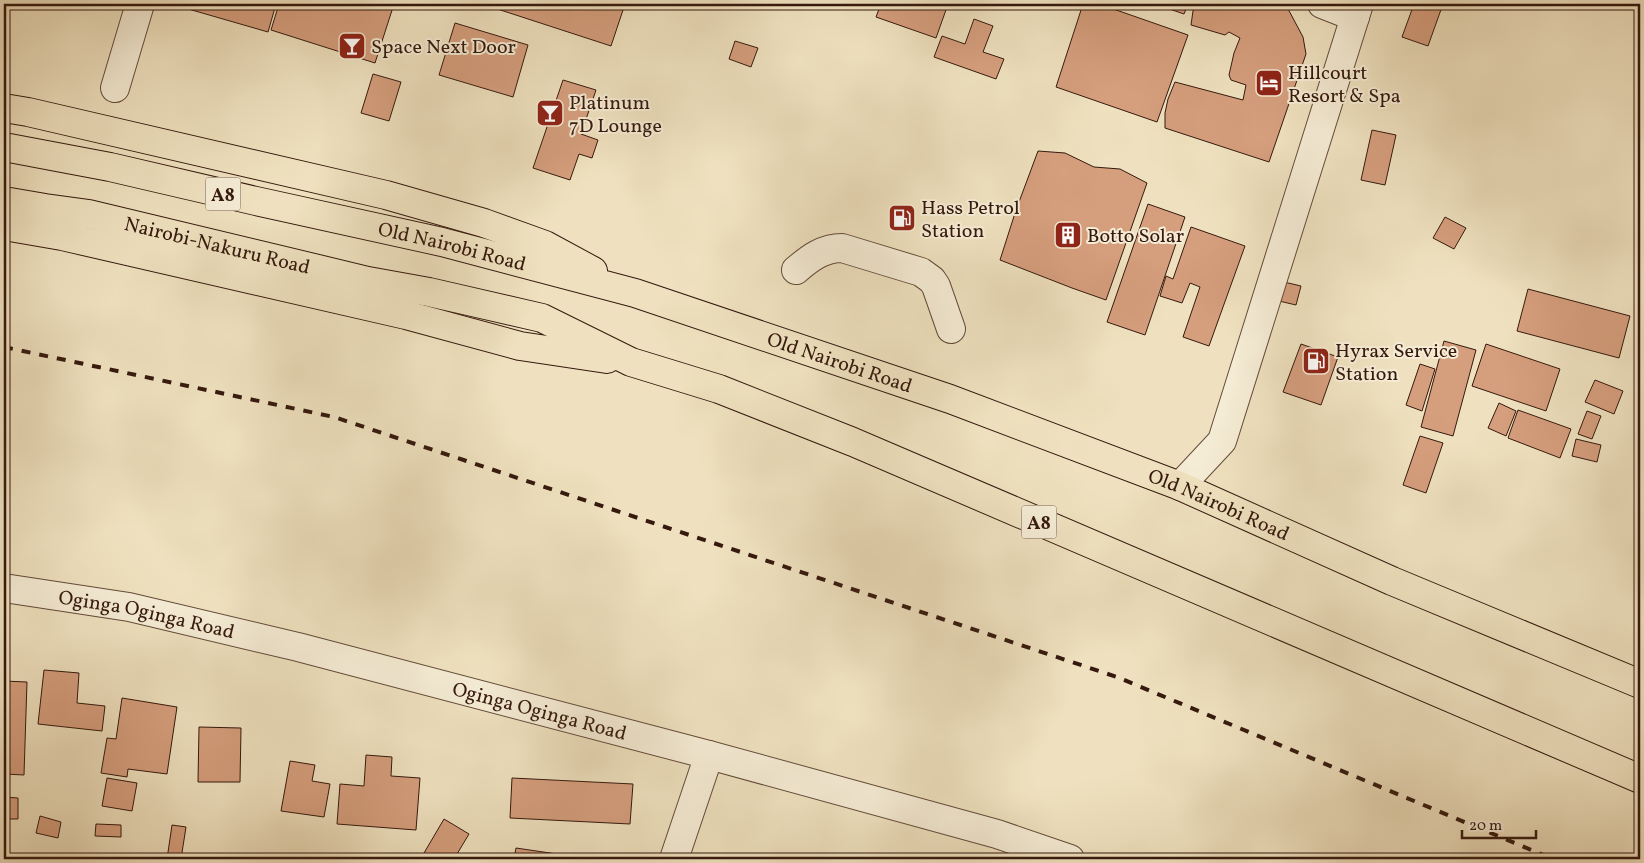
<svg xmlns="http://www.w3.org/2000/svg" width="1644" height="863" font-family="Vollkorn,serif">
	<style>
		.building { fill: #d59e7d; stroke: #35190e }
		.lines { fill: none; stroke-linecap: round; stroke-linejoin: round }
		.minor-casing { stroke: #644b3a; stroke-width: 30 }
		.highway-casing { stroke: #35190e; stroke-width: 30 }
		.minor { stroke: #f5ecd5; stroke-width: 28 }
		.highway { stroke: #efe1bf; stroke-width: 28 }
		.rail { stroke: #35190e; stroke-width: 4; stroke-dasharray: 9 9; stroke-linecap: butt }
		.labels { text-anchor: middle; stroke-width: 4; stroke-linejoin: round; paint-order: stroke }
		.shield { fill: #f5ecd5; stroke: #6f584a; stroke-width: 1 }
		.shield-label { font-size: 19px; font-weight: bold; fill: #35190e }
		.poi-label { font-size: 20px; fill: #35190e; stroke: #f5ecd5; text-anchor: start }
		.street-label { font-size: 20px; fill: #35190e; stroke: #f5ecd5 }
	</style>
	<rect width="100%" height="100%" fill="#efe1bf"/>
	<filter id="stains"><feTurbulence type="fractalNoise" baseFrequency=".004" numOctaves="4"/><feColorMatrix values="0 0 0 0 .2 0 0 0 0 .09 0 0 0 0 .02 0 0 0 .5 -.17"/></filter>
	<radialGradient id="worn" r=".72"><stop offset=".6" stop-color="#630" stop-opacity="0"/><stop offset="1" stop-color="#630" stop-opacity=".3"/></radialGradient>
	<!-- building -->
	<path class="building" d="M171 4H276L268 32Z
		M279 4H394L375 63 271 30Z
		M422 4H440L438 9Z
		M482 4H625L611 46Z
		M881 4H937L947 7 936 38 876 17Z
		M1083 4H1099L1188 35 1157 122 1056 87Z
		M1155 4H1188L1184 14Z
		M1194 4H1280L1287 7 1303 37 1306 54 1269 162 1165 128V113L1168 99 1175 82 1243 100 1246 85 1231 80 1229 75 1234 53 1240 38 1229 32 1225 35 1191 25Z
		M1414 4H1443L1428 46 1402 37Z
		M974 19 993 26 983 52 1004 59 996 79 934 57 942 36 965 44Z
		M455 23 528 45 513 97 439 75Z
		M735 41 758 48 751 67 729 59Z
		M373 74 401 82 389 121 361 113Z
		M563 80 596 90 581 134 598 140 592 158 579 154 570 180 533 168Z
		M1372 130 1396 135 1385 185 1361 180Z
		M1038 151 1065 153 1094 167 1120 169 1147 183 1106 300 1072 288 1000 260 1016 210Z
		M1148 204 1185 217 1145 335 1107 322Z
		M1445 217 1466 228 1454 249 1433 238Z
		M1191 227 1245 246 1209 346 1183 337 1200 287 1190 283 1182 303 1160 296 1166 276 1173 279Z
		M1284 282 1301 286 1296 305 1279 301Z
		M1528 289 1630 316 1619 358 1517 331Z
		M1444 341 1476 350 1453 436 1421 427Z
		M1301 344 1338 357 1321 405 1283 392Z
		M1486 344 1560 369 1546 411 1472 386Z
		M1420 364 1435 369 1422 411 1406 405Z
		M1595 380 1623 391 1614 414 1585 402Z
		M1499 403 1516 411 1506 436 1488 428Z
		M1518 410 1571 429 1560 458 1508 438Z
		M1587 411 1601 416 1592 439 1578 434Z
		M1420 436 1443 443 1426 493 1403 485Z
		M1576 439 1601 445 1597 462 1572 456Z
		M44 670 79 673 77 703 105 706 102 731 38 724Z
		M4 681 27 682 24 775 4 774Z
		M122 698 177 707 167 774 128 769 127 777 101 773 107 738 116 739Z
		M199 727 241 728 240 782H198Z
		M366 755 392 757 391 776 420 778 416 830 337 824 340 784 364 786Z
		M290 761 315 765 312 781 330 784 324 817 281 811Z
		M107 778 137 783 132 811 102 806Z
		M512 778 633 784 630 824 510 818Z
		M4 797 18 798V819H4Z
		M40 816 61 822 58 838 36 833Z
		M444 819 469 834 454 859H434L424 853Z
		M96 824 121 825V837L95 836Z
		M172 825 186 827 181 859H167Z
		M516 848 557 854 556 859H514Z"/>
	<g class="lines">
		<!-- minor casing -->
		<g class="minor-casing">
			<g id="minor">
				<path d="M1322 4 1355 17"/>
				<path d="M115 88 140 4"/>
				<path d="M796 270C810 258 823 248 842 248L921 272 932 280 936 286 951 329"/>
				<path d="M1180 486 1222 441 1359 4"/>
				<path id="s1" d="M4 588 129 607 298 647 709 755 997 834 1070 859"/>
				<path d="M674 859 709 755"/>
			</g>
		</g>
		<!-- highway casing -->
		<g class="highway-casing">
			<g id="highway">
				<path d="M4 108 28 112 386 195 484 223 545 245 593 271"/>
				<path id="s2" d="M4 147 110 167 256 201 442 242 635 293 950 399 1180 486 1392 581 1640 684"/>
				<path id="s3" d="M4 201 45 208 89 214 368 281 429 292 542 318 631 362 719 389 853 442 1640 779"/>
				<path d="M4 226 62 236 406 315 520 346 607 359"/>
			</g>
		</g>
		<!-- minor -->
		<use href="#minor" class="minor"/>
		<!-- highway -->
		<use href="#highway" class="highway"/>
		<!-- rail -->
		<path class="rail" d="M4 347 334 417 1117 677 1553 859"/>
	</g>
	<!-- icons -->
	<defs>
		<g id="bar-square" transform="scale(1.4375)"><rect x="-9" y="-9" width="18" height="18" rx="4" fill="#8f2418" stroke="#f5ecd5"/><path d="M-6-5H6L.8 .8V4.5H3.5V6h-7V4.5H-.8V.8Z" fill="#fff"/></g>
		<g id="hotel-square" transform="scale(1.4375)"><rect x="-9" y="-9" width="18" height="18" rx="4" fill="#8f2418" stroke="#f5ecd5"/><path d="M-6-4.5h1.5V1H6V5H4.5V3h-9V5H-6ZM-4 0a1.8 1.8 0 1 1 3.6 0ZM.5 0V-2.5h3Q6-2.5 6 0Z" fill="#fff"/></g>
		<g id="fuel-square" transform="scale(1.4375)"><rect x="-9" y="-9" width="18" height="18" rx="4" fill="#8f2418" stroke="#f5ecd5"/><path d="M-5.5-6h7V0h2V4h1.3V-2.5L3-4.5l.8-.8L6-3V5H2.5V1h-1V6h-7ZM-4.2-4.7v3.2H.2V-4.7Z" fill="#fff"/></g>
		<g id="building-square" transform="scale(1.4375)"><rect x="-9" y="-9" width="18" height="18" rx="4" fill="#8f2418" stroke="#f5ecd5"/><path d="M-4-6H4V6H1V3H-1V6H-4ZM-2.5-4.3h1.7v1.8h-1.7ZM.8-4.3h1.7v1.8H.8ZM-2.5-1h1.7V.8h-1.7ZM.8-1h1.7V.8H.8Z" fill="#fff"/></g>
	</defs>
	<g fill-rule="evenodd">
		<use href="#bar-square" x="352" y="46"/>
		<use href="#hotel-square" x="1269" y="83"/>
		<use href="#bar-square" x="550" y="113"/>
		<use href="#fuel-square" x="902" y="218"/>
		<use href="#building-square" x="1068" y="235"/>
		<use href="#fuel-square" x="1316" y="361"/>
	</g>
	<g class="labels">
		<!-- shield labels -->
		<g class="shield">
			<rect x="205.5" y="177.5" width="35" height="33" rx="4"/>
			<rect x="1021.5" y="505.5" width="35" height="33" rx="4"/>
		</g>
		<g class="shield-label">
			<text x="223" y="201">A8</text>
			<text x="1039" y="529">A8</text>
		</g>
		<!-- poi labels -->
		<g class="poi-label">
			<text x="371" y="53">Space Next Door</text>
			<text x="1288" y="79">Hillcourt<tspan x="1288" dy="23">Resort &amp; Spa</tspan></text>
			<text x="569" y="109">Platinum<tspan x="569" dy="23">7D Lounge</tspan></text>
			<text x="921" y="214">Hass Petrol<tspan x="921" dy="23">Station</tspan></text>
			<text x="1087" y="242">Botto Solar</text>
			<text x="1335" y="357">Hyrax Service<tspan x="1335" dy="23">Station</tspan></text>
		</g>
		<!-- street labels -->
		<g class="street-label">
			<text dy="7" stroke="none"><textPath href="#s3" startOffset="218">Nairobi-Nakuru Road</textPath></text>
			<text dy="7" stroke="none"><textPath href="#s2" startOffset="459">Old Nairobi Road</textPath></text>
			<text dy="7" stroke="none"><textPath href="#s2" startOffset="864">Old Nairobi Road</textPath></text>
			<text dy="7" stroke="none"><textPath href="#s2" startOffset="1269">Old Nairobi Road</textPath></text>
			<text dy="7" stroke="none"><textPath href="#s1" startOffset="145">Oginga Oginga Road</textPath></text>
			<text dy="7" stroke="none"><textPath href="#s1" startOffset="550">Oginga Oginga Road</textPath></text>
		</g>
	</g>
	<!-- margin -->
	<rect width="1644" height="863" fill="none" stroke="#efe1bf" stroke-width="20"/>
	<rect x="5" y="5" width="1634" height="853" fill="none" stroke="#35190e" stroke-width="2.5"/>
	<rect x="10" y="10" width="1624" height="843" fill="none" stroke="#35190e"/>
	<!-- scale -->
	<path d="M1462 830v8h74v-8" fill="none" stroke="#35190e" stroke-width="2.5"/>
	<text x="1469" y="830" font-size="15" fill="#35190e" stroke="#f5ecd5" stroke-width="4" paint-order="stroke">20 m</text>
	<rect width="100%" height="100%" filter="url(#stains)"/>
	<rect width="100%" height="100%" fill="url(#worn)"/>
</svg>
